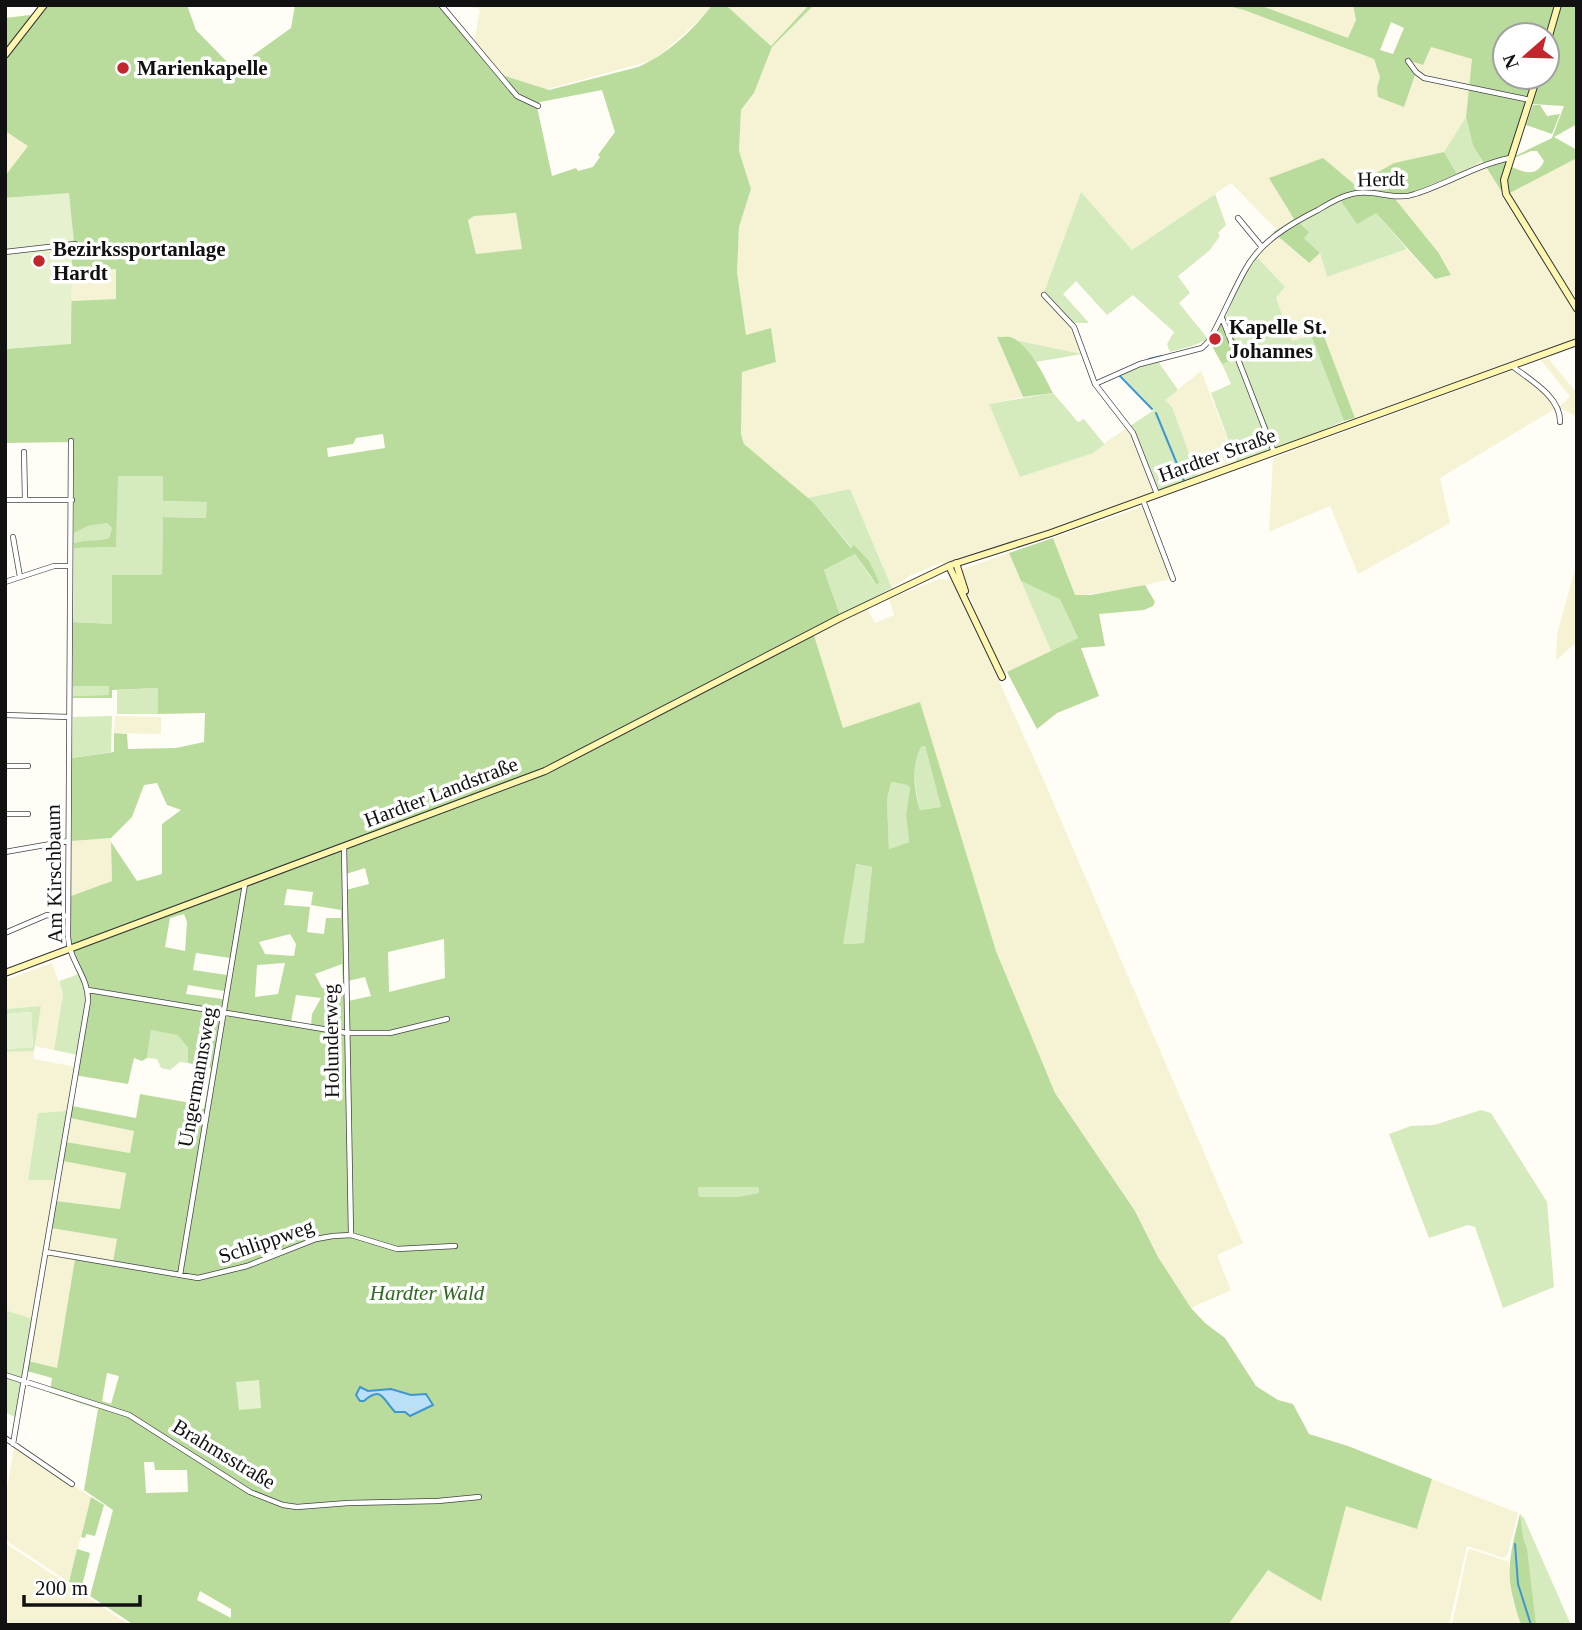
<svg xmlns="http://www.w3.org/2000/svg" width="1582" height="1630" font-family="Georgia,serif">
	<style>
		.farmland { fill: #f6f3d4 }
		.green { fill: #d5ebbd }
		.forest { fill: #b9dc9c; fill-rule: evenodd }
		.pitch { fill: #e6f2cf }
		.water { fill: #b9e0f7; stroke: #3f96cf; stroke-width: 2 }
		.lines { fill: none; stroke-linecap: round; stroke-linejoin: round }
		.stream { stroke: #3f96cf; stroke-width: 2 }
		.street-casing { stroke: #444; stroke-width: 6 }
		.secondary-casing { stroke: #333; stroke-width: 8 }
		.street { stroke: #fff; stroke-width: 4.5 }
		.secondary { stroke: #fff6b0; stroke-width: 6 }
		.poi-dot { fill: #c4262e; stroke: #fff; stroke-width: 2.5 }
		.labels { text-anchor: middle; stroke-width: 7; stroke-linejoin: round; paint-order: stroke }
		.poi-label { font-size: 21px; font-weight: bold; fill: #111; stroke: #fff; text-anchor: start }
		.street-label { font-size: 21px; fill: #111; stroke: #fff }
		.park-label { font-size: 21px; font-style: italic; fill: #2f6b1f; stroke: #fff }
	</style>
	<rect width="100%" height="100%" fill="#fffdf5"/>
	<!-- farmland -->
	<path class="farmland" d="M463 5H712L706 14 665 51 651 61 544 90 502 75 474 44 480 9Z
		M729 5H809L771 46 728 7Z
		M814 5H1224L1244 10 1374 59 1380 77 1377 88 1408 61 1431 47 1473 59 1466 117 1444 152 1394 163 1355 185 1270 178 1294 219 1276 229 1231 183 1132 250 1081 193 1043 294 1072 328 1082 354 1015 340 1011 337H997L1023 397 990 404 1093 453 1130 426 1158 495 945 564 941 563 911 575 892 588 850 489 807 498 744 444 741 434 742 372 776 361 771 329 746 336 737 272 739 227 751 189 739 151 741 110 754 93 772 47Z
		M1259 5H1353L1356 20 1349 39Z
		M5 131 28 146 5 176Z
		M1577 158V299L1573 293 1570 294 1508 194Z
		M1482 161 1577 313V338L1355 418 1322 331 1292 341 1276 298 1285 287 1257 257 1273 232 1308 263 1320 253 1327 277 1407 249 1434 279 1450 275 1438 252 1390 193 1407 195 1457 174Z
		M516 213 522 249 476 254 468 219 473 216Z
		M117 269V299L71 301 72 274Z
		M1548 358 1577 393V417L1558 407 1440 478 1450 523 1358 574 1330 506 1269 532 1273 458 1516 369 1559 407 1570 397 1541 360Z
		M1201 371 1238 466 1199 480 1172 407 1164 400Z
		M1144 506 1171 579 1124 590 1075 596 1053 538Z
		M1009 553 1051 651 1004 674 976 613 960 570Z
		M1577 562V642L1556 660 1557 634Z
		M939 579 951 580 962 599 1041 774 1243 1243 1217 1255 1231 1290 1191 1308 1158 1257 1135 1211 1055 1093 1041 1060 996 951 920 703 843 729 812 628 864 603 875 623 894 615 889 599Z
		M115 716 161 717V734L114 733Z
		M111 838 112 881 71 896 72 841Z
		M52 963 63 994 54 1050 34 1046 41 1006 5 1009V980Z
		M34 1051V1059L76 1067 69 1107 66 1111 38 1113 28 1180H57L33 1319 5 1310V1052Z
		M70 1118 134 1131 130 1153 66 1142Z
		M63 1161 126 1172 120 1209 56 1201Z
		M51 1228 117 1239 113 1263 50 1251 48 1247Z
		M49 1254 75 1259 57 1368 29 1361 47 1255Z
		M16 1447 91 1497 69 1582 5 1540V1500L14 1448Z
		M1432 1479 1518 1513 1507 1556 1504 1558 1467 1546 1449 1625H1228L1268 1570 1321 1600 1346 1505 1417 1529Z
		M5 1543 130 1625H5Z
		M1471 1549 1509 1562 1512 1599 1521 1625H1452L1468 1550Z"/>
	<!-- green -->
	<path class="green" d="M1466 117 1473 146 1482 161 1457 174 1444 152Z
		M1081 192 1132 250 1215 194 1226 225 1218 233 1220 236 1209 251 1178 276 1190 293 1179 303 1208 339 1195 345 1170 352 1167 344 1174 332 1133 295 1107 315 1076 281 1063 294 1089 323H1075L1072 328 1043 295Z
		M1341 201 1376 213 1407 249 1327 277 1320 253 1304 238 1298 223Z
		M1257 257 1285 287 1276 298 1292 341 1311 335 1344 421 1238 466 1211 393 1231 384 1222 364 1243 356 1226 316 1246 269Z
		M1015 340 1082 354 1036 362Z
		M1158 361 1178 390 1165 400 1172 407 1199 480 1158 495 1130 426 1154 410 1120 374Z
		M1053 393 1078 422 1084 419 1104 444 1127 428 1093 453 1020 477 989 404Z
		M117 476H163V501L207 502V518L163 517 162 576 112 624 73 622 74 548 116 547Z
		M850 489 892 588 840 615 824 570 855 554 876 585 854 546 852 548 814 503 807 498Z
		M107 523 112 528 109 538C97 542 87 539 74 543V533L88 526Z
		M1021 581 1060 598 1078 638 1051 651Z
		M109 685V695L73 696V686Z
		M158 688V714H117V690Z
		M112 716 111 752 72 758 73 717Z
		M925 746 941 807 920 810C915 788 911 767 921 747Z
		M894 782 907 785 910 788 906 815 909 842 889 849 887 800 891 783Z
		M855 864 872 867 864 943 842 944Z
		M79 974 87 996 78 1055 54 1050 63 994 59 981Z
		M41 1006 34 1051 5 1052V1049L33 1047 31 1012 5 1014V1009Z
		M151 1030 178 1034 188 1048V1063L180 1062 170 1070 161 1068 157 1059 147 1058Z
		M1481 1110 1491 1113 1547 1202 1554 1287 1503 1308 1475 1227 1468 1225 1429 1238 1389 1134 1411 1126 1434 1125Z
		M66 1111 68 1114 57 1180H28L38 1113Z
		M698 1187H758L759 1193 736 1197H699Z
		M5 1310 33 1319 24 1373 21 1378 5 1373Z
		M5 1377 21 1382 15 1417 5 1412Z
		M1520 1514 1524 1518 1571 1625H1524Z"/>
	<!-- forest -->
	<path class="forest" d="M49 5H187L196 30 234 69 291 28 295 5H440L488 66 514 94 537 107 552 176 576 168 578 171 593 167 600 157 598 155 615 132 602 90 540 102 538 105 516 93 502 75 549 90 638 67C665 56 694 30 712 5H729L728 7 771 46 809 5H814L772 47 754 93 741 110 739 151 751 189 739 227 737 272 746 335 771 328 776 362 742 372 741 434 744 444 814 503 851 548 854 545 869 561 879 582 877 585 855 554 824 570 840 615 812 629 843 728 920 702 996 951 1055 1093 1135 1211 1158 1257 1191 1308 1205 1323 1225 1338 1256 1386 1278 1400 1293 1404 1309 1434 1348 1446 1432 1479 1417 1529 1346 1506 1321 1601 1268 1570 1228 1625H134L90 1596 113 1510 84 1490 98 1409 50 1393 52 1378 27 1371 29 1361 57 1368 75 1259 113 1262 117 1239 51 1228 56 1201 120 1209 126 1173 63 1161 66 1142 130 1153 134 1131 70 1118 72 1106 136 1118 140 1094 191 1103 193 1107 204 1109 211 1068 188 1063V1048L178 1035 151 1030 147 1058 142 1061 134 1058 128 1084 74 1075 87 996 71 946V896L112 881 111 842 137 881 162 874V824L181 810 167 805 157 783 144 785 132 817 111 838 72 841V758L114 752V733L127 734 128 749 176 748 204 742 205 713 158 714V688L112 690V698H73V696L109 695V686H73V622L112 624V575H162L163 517 206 518 207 502 163 501V476H118L116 547 74 548V543C87 539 97 542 109 538L112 528 107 523 88 526 74 533V442L5 443V349L71 343V301L116 299V269L72 274 69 194 5 198V176L28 146 5 131V18L30 15 33 24ZM516 213 522 249 476 254 468 220 474 216ZM383 434 385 448 328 457 327 448 353 444 356 438ZM925 746 941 807 920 810C914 789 911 767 921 747ZM893 782 907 785 910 788 906 815 909 842 889 849 887 800 891 783ZM856 864 872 867 864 943 843 944ZM365 868 369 884 346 890V874ZM287 889 313 892 311 905 341 910V918H326L324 934 307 932 310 907 284 905ZM184 914 187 922 185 951 165 947 170 918ZM290 934 296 944 294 956 265 954 259 942ZM444 939 445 978 389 992 388 952ZM196 953 230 958 227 975 193 970ZM285 963 278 994 255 997 257 965ZM342 964 343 985 322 988 315 974ZM365 977 371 996 348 1001V981ZM188 985 224 991 223 999 186 994ZM296 995 321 998 312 1014 311 1025 291 1022ZM698 1187H758L759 1193 736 1197H699ZM107 1373 119 1376 111 1404 102 1401ZM144 1462H154L155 1470H187L188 1492 146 1493ZM200 1591 231 1609V1618L197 1600Z
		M1224 5H1259L1348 38 1356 20 1353 5H1577V124L1554 137 1577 150V158L1508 194H1503L1473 146 1466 117 1472 59 1431 47 1423 65 1410 61 1416 72 1404 107 1378 97 1377 88 1380 77 1374 59 1244 10ZM1391 22 1404 28 1393 54 1380 50ZM1505 35H1547V77H1505ZM1532 104 1564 106 1552 138 1515 156ZM1531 151H1537L1544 161C1537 177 1525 173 1512 167L1514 158Z
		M1533 105H1540L1547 116 1560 114 1552 134 1526 125Z
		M1444 152 1457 174 1406 195 1391 194 1438 252 1451 275 1435 279 1376 213 1357 224 1341 201 1299 223 1309 232 1304 238 1320 253 1309 263 1273 232 1294 219 1269 178 1323 158 1355 185 1394 163Z
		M1226 316 1243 356 1222 364 1208 339Z
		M1322 331 1355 418 1344 421 1311 335Z
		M997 337C1002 337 1009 336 1013 338 1032 349 1043 374 1053 393L1023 397Z
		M1053 538 1075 595H1091L1145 585 1155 602 1153 606 1144 610 1099 614 1105 646 1081 648 1099 696 1057 713 1037 729 1007 672 1078 638 1060 599 1021 581 1009 553Z
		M91 1497 104 1505 95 1536 86 1534 85 1538 81 1537Z
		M1520 1514 1523 1538 1527 1549 1536 1625H1521C1504 1576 1508 1562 1520 1514Z
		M77 1549 90 1553 81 1590 69 1582Z"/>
	<!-- pitch -->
	<path class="pitch" d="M69 193 74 242 72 248 71 344 5 349V198Z
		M31 1012 33 1047 5 1049V1014Z
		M259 1380 261 1408 239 1410 236 1382Z"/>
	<!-- water -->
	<path class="water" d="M360 1387 368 1391 391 1389 411 1395 426 1394 433 1405 410 1416 405 1412H395C383 1400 382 1385 364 1401H360L356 1395Z"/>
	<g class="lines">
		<!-- stream -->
		<path class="stream" d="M1149 359 1162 356
			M1119 375 1152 409
			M1156 413 1184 481
			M1515 1544 1518 1584 1531 1625"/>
		<!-- street casing -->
		<g class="street-casing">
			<path id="street" d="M441 5 517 96 538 106
				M1408 61 1416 72 1424 78 1530 100
				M1238 218 1262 247
				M5 252 75 244
				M1044 295 1074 327 1095 384 1133 433 1157 494
				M1222 318 1274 452
				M1512 366C1530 380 1561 397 1560 422
				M1095 384 1140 364 1202 348 1209 341C1222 318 1232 293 1245 270 1260 242 1290 224 1318 210 1330 203 1343 195 1357 193 1376 190 1396 201 1415 194 1447 184 1476 165 1510 158
				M24 452 25 500
				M5 500H72
				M1143 500 1173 579
				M13 537 20 577
				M5 582 54 566H70
				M5 715 69 717
				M5 766H28
				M5 814H28
				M344 847 351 1235
				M5 852 68 841
				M5 933 47 915 68 916
				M88 990 347 1033H390L447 1019
				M46 1252 198 1278 247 1266 316 1239 333 1236 351 1235 397 1249 455 1246
				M180 1275 245 884
				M5 1375 129 1415 250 1492 283 1505 297 1507 348 1503 438 1501 479 1497
				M5 1438 72 1484
				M13 1444 88 1001C89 978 69 960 68 937L71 441"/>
		</g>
		<!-- secondary casing -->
		<g class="secondary-casing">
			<path id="secondary" d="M1547 43 1558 5
				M5 55 44 5
				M1537 77 1504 180 1506 194 1577 309
				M956 563 965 591
				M949 566 1002 677
				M5 973 545 771 840 618 951 565 1051 533 1577 342"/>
		</g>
		<!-- street -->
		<use href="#street" class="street"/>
		<!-- secondary -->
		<use href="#secondary" class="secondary"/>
	</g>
	<!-- markers -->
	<g class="poi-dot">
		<circle cx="123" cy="68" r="7"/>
		<circle cx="39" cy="261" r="7"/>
		<circle cx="1215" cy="339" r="7"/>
	</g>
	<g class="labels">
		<!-- poi labels -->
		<g class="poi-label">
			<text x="137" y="75">Marienkapelle</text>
			<text x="53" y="256">Bezirkssportanlage<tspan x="53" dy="24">Hardt</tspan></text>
			<text x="1229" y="334">Kapelle St.<tspan x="1229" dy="24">Johannes</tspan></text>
		</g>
		<!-- street labels -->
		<g class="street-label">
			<text transform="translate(1381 179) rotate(-1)" y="7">Herdt</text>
			<text transform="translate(1217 455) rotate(-20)" y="7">Hardter Straße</text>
			<text transform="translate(441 792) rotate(-21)" y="7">Hardter Landstraße</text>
			<text transform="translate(54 874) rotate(-91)" y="7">Am Kirschbaum</text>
			<text transform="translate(331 1041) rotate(-91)" y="7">Holunderweg</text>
			<text transform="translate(197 1077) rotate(-80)" y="7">Ungermannsweg</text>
			<text transform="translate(266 1241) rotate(-19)" y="7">Schlippweg</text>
			<text transform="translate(224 1454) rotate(31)" y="7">Brahmsstraße</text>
		</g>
		<!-- park labels -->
		<g class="park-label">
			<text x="427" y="1300">Hardter Wald</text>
		</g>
	</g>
	<!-- border -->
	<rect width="1582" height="1630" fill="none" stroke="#111111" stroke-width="14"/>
	<!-- north arrow -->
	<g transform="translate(1526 56) rotate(250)"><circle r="33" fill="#ffffff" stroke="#a0a0a0" stroke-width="2"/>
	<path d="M0-5L12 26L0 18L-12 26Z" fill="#c4262e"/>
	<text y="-10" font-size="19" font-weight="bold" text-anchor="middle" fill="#111111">N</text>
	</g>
	<!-- scale -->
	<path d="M24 1595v10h116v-10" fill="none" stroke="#111111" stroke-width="3.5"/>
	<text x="35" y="1595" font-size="21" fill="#111111" stroke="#ffffff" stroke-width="5" paint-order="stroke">200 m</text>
</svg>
